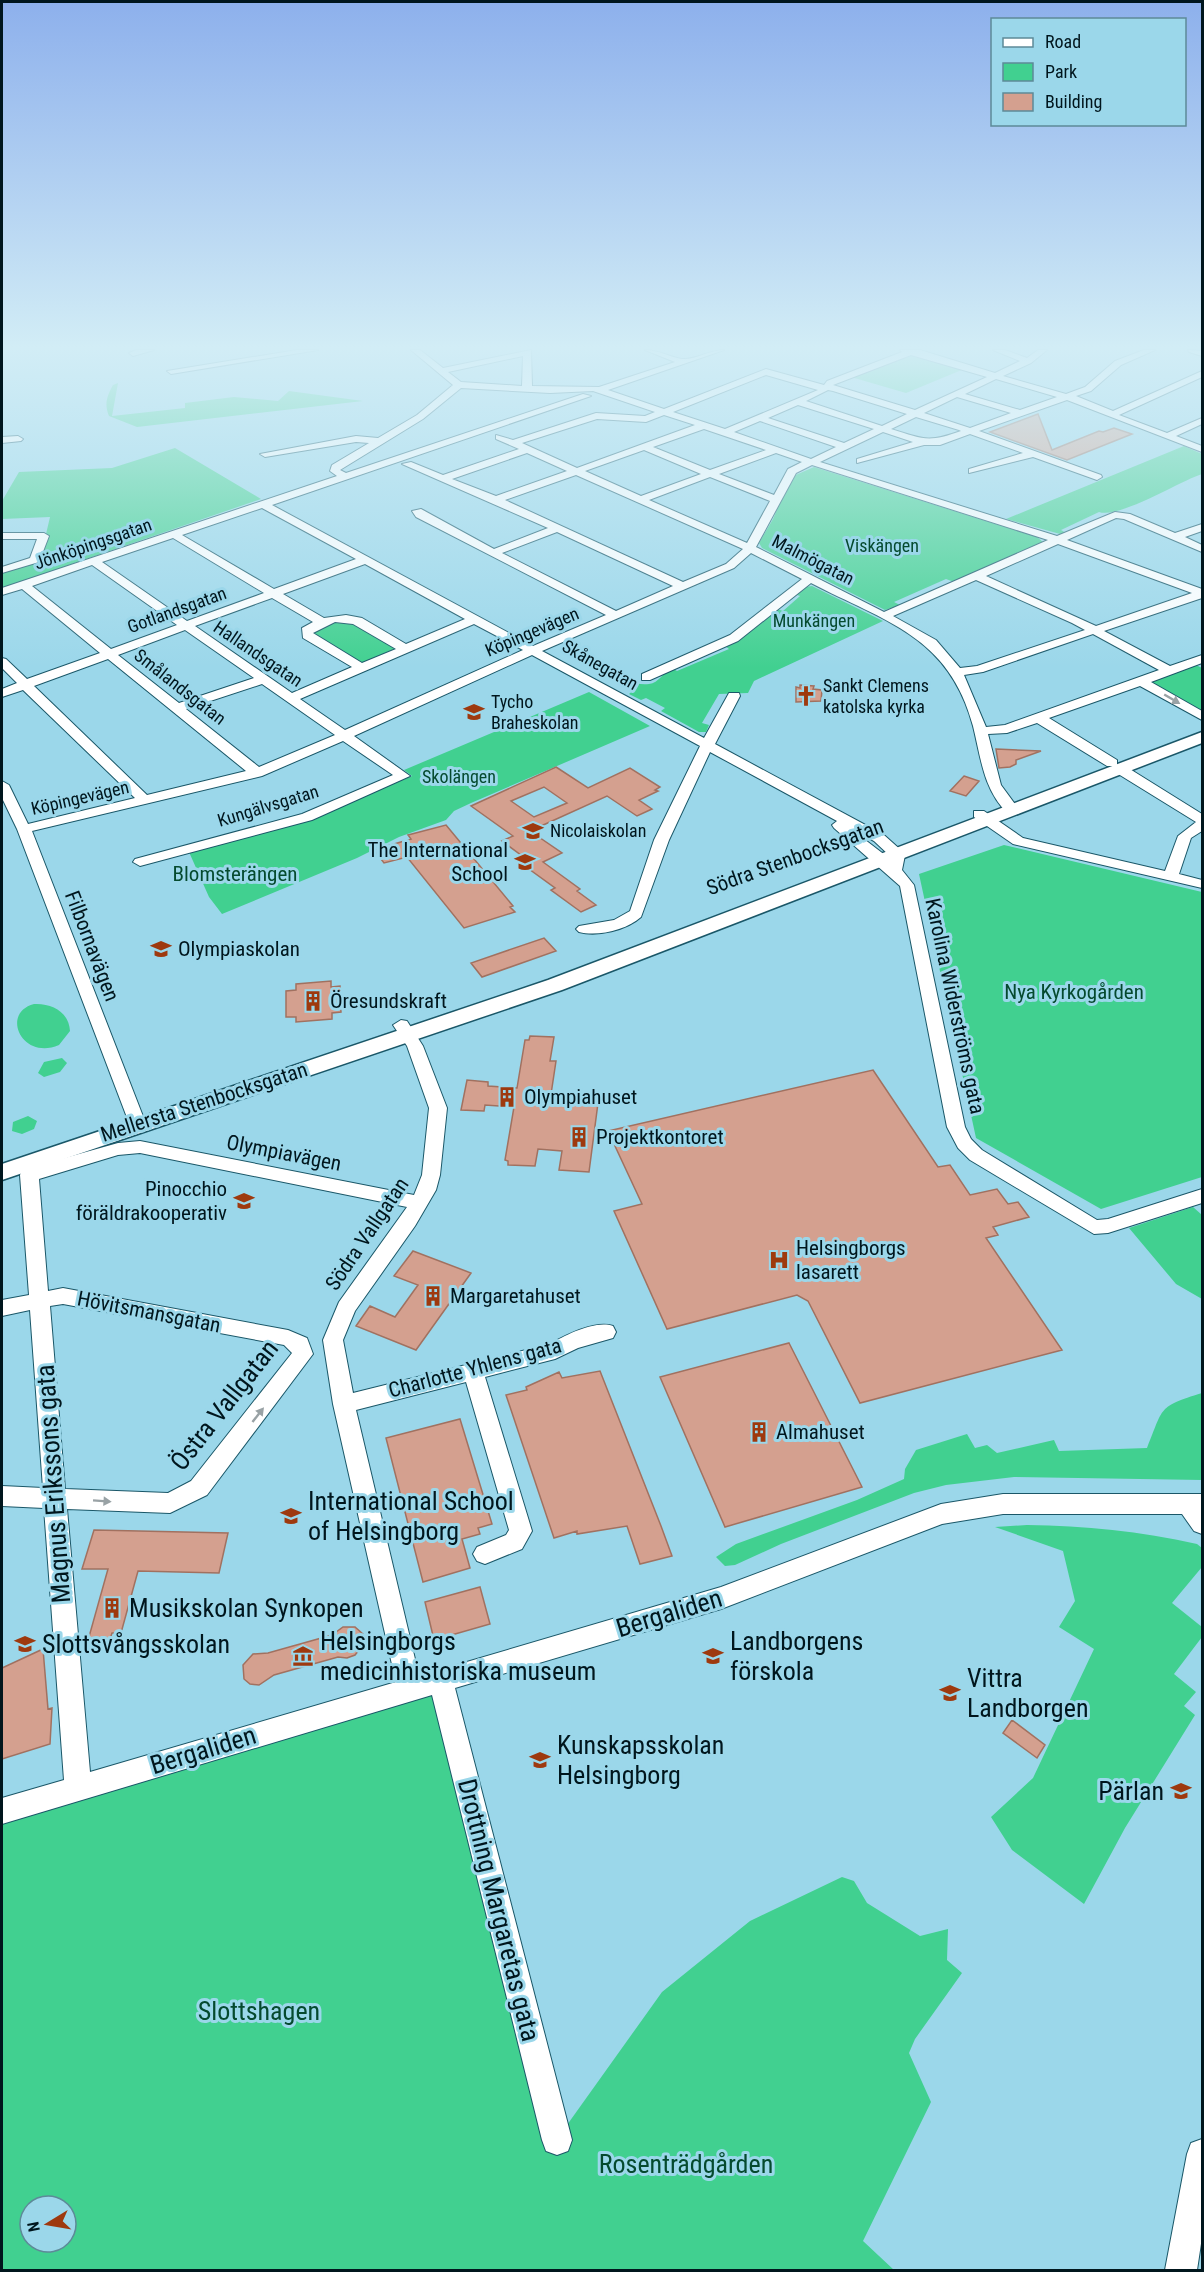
<svg xmlns="http://www.w3.org/2000/svg" width="1204" height="2272" font-family="'Roboto Condensed',sans-serif">
	<style>
		.green { fill: #41d090; fill-rule: evenodd }
		.building { fill: #d4a08f; stroke: #a17160; stroke-width: 1.5; fill-rule: evenodd }
		.lines { fill: none; stroke-linecap: round; stroke-linejoin: round }
		.minor-casing { stroke: #1a5768; stroke-width: 2 }
		.major-casing { stroke: #1a5768; stroke-width: 3 }
		.minor { fill: #fff; fill-rule: evenodd }
		.major { fill: #fff; fill-rule: evenodd }
		.oneway { fill: #99a2a5 }
		.labels { text-anchor: middle; stroke-width: 6; stroke-linejoin: round; paint-order: stroke }
		.far-street-label { font-size: 18px; fill: #00161d; stroke: #9bd7ea }
		.far-park-label { font-size: 18px; fill: #054a2e; stroke: #9bd7ea }
		.far-poi-label { font-size: 18px; fill: #00161d; stroke: #9bd7ea; text-anchor: start }
		.poi-label { font-size: 21px; fill: #00161d; stroke: #9bd7ea; text-anchor: start }
		.street-label { font-size: 21px; fill: #00161d; stroke: #9bd7ea }
		.park-label { font-size: 21px; fill: #054a2e; stroke: #9bd7ea }
		.near-street-label { font-size: 26px; fill: #00161d; stroke: #9bd7ea }
		.near-poi-label { font-size: 26px; fill: #00161d; stroke: #9bd7ea; text-anchor: start }
		.near-park-label { font-size: 26px; fill: #054a2e; stroke: #9bd7ea }
	</style>
	<rect width="100%" height="100%" fill="#9bd7ea"/>
	<!-- green -->
	<path class="green" d="M910 354 964 369 906 393 851 377Z
		M118 383 112 416 185 408V403L234 397 278 401 289 391 363 401 137 427 109 416C104 404 107 396 113 385Z
		M1184 446 1202 454V474C1180 481 1119 519 1099 512L1061 530 1066 533 1060 534 1006 519Z
		M175 448 261 499 2 588V572L40 560 50 517 2 519V501L19 472 112 468Z
		M814 467 1037 537 1043 542 954 582 946 579 894 602 900 605 885 610 762 548 759 543 773 519 791 477Z
		M812 586 883 621 754 681 748 693 719 694 702 723 709 725 706 732H699L661 711 665 708 646 698 641 700 629 694 634 690 620 683C631 679 638 686 649 684 659 683 663 672 672 668L677 671 729 649 725 646 742 638 777 609 783 611 800 596 794 594 804 587Z
		M340 619H348L396 646V650L366 664 359 663 310 634Z
		M1196 665 1202 668V713L1148 682Z
		M589 692 650 726 471 803 454 811 446 820 399 837 357 858 222 914 209 897 189 852 309 820 412 776 404 770Z
		M1004 845 1202 892V1177L1101 1209 976 1138 919 874Z
		M34 1004C52 1003 69 1012 70 1031L59 1045C22 1061 0 1013 34 1004Z
		M62 1058 67 1063 60 1072 44 1077 38 1073 44 1062Z
		M28 1116 37 1121 34 1129 22 1134 12 1131 13 1122Z
		M1193 1207 1202 1215V1299L1176 1284 1129 1228Z
		M1202 1393V1480L1014 1477 946 1485 914 1493 781 1544 735 1565 725 1566 716 1557 736 1544 857 1500 904 1479 905 1469 916 1450 967 1434 975 1448 987 1445 997 1453 1054 1440 1059 1451 1147 1448C1164 1407 1157 1407 1202 1393Z
		M1027 1525C1085 1526 1140 1531 1197 1544L1202 1548V1567L1172 1603 1202 1627V1637L1174 1674 1196 1692 1184 1706 1195 1715 1125 1828 1084 1904 1012 1850 991 1817 1033 1778 1094 1649 1059 1627 1075 1601 1063 1551 995 1527Z
		M441 1682 557 2139 662 1992 750 1921 842 1877 854 1881 867 1903 920 1936 948 1929 947 1960 962 1973 915 2039 909 2053 931 2102 863 2241 894 2270H2V1811ZM30 2206H66V2242H30Z"/>
	<!-- building -->
	<path class="building" d="M1038 414 1052 450 1099 431 1103 432 1114 428 1132 434 1067 460 990 432Z
		M800 685 814 686 813 689 822 690 821 701 796 702V687L800 688Z
		M996 749 1041 751 1016 760V764L1010 767 999 768Z
		M556 767 588 788 630 768 660 787 655 790 658 791 639 800 652 809 637 816 607 796 530 831 562 853 543 862 580 889 577 891 596 905 581 912 551 890 555 888 522 864 529 861 502 841 513 836 471 806ZM544 787 567 803 534 817 511 801Z
		M964 776 979 781 966 796 950 791Z
		M446 825 513 906 510 907 515 912 464 928 407 857 384 863 374 850 411 839 408 835Z
		M544 938 556 951 482 977 471 963Z
		M331 981V987L340 986 341 1012 332 1013V1019L296 1022V1017H286V991L296 990V984Z
		M530 1036 554 1037 550 1061H556L550 1101 598 1103 589 1172 559 1170 562 1151 538 1149 535 1166 508 1165V1161L505 1160 514 1107 485 1105 484 1111 461 1110 467 1080 488 1082V1086L517 1088 525 1040H529Z
		M873 1070 938 1167 950 1165 970 1195 997 1189 1008 1204 1018 1202 1029 1217 993 1227 998 1235 986 1238 1062 1350 860 1403 808 1301 797 1295 667 1329 614 1211 642 1204 608 1131Z
		M413 1251 471 1273 416 1350 356 1326 370 1306 395 1317 418 1285 394 1276Z
		M789 1343 862 1487 725 1527 660 1377Z
		M600 1371 661 1526 672 1556 640 1564 627 1526 577 1534V1531L554 1538 506 1395 527 1390 526 1387 559 1372 562 1378Z
		M460 1419 492 1524 478 1528 480 1534 462 1539 470 1568 423 1582 386 1438Z
		M94 1530 228 1533 219 1573 138 1571 121 1633H112L108 1645 87 1644 108 1569H82Z
		M480 1587 490 1624 434 1640 425 1602Z
		M343 1627H355L363 1634V1645L355 1655 347 1658 338 1657 274 1675 259 1685 250 1684 244 1679 243 1665 253 1654 268 1653 332 1635Z
		M43 1649 48 1709 52 1708 50 1744 2 1759V1668Z
		M1012 1720 1045 1745 1037 1758 1003 1733Z"/>
	<g class="lines">
		<!-- minor casing -->
		<g class="minor-casing">
			<path id="minor" d="M136 350H154L133 356 129 353Z
				M297 350H318L171 374 167 371Z
				M411 350H420L443 368 531 350 532 386 599 387 675 362 645 350C659 350 669 357 682 359 695 360 710 350 724 350L608 390 664 409 766 369 824 385 827 381 902 352 900 350H920L995 373 1020 361 993 350H1005L1027 358 1038 350H1047L1031 363 1003 376 1066 394 1085 387 1115 361 1144 350H1155L1121 365 1091 391 1076 396 1113 411 1202 371V377L1119 415 1167 433 1202 418V424L1176 436 1202 446V452L1067 400 979 431 1101 475 1102 477 1097 480 1033 457 969 473V469L1023 453 970 434 940 445H924L857 463V459L913 442 883 432 820 462 1057 536 1115 512 1130 514 1175 533 1202 524V531L1185 537 1202 545V552L1124 519 1116 518 1067 540 1202 589V598L1104 631 1170 666 1202 655V663L1151 682 1202 711V720L1140 686 1049 718 1117 760V766H1125L1202 814V831L1191 838 1179 874 1202 880V888L1013 844 974 817V811H984L1023 838 1165 871 1178 836 1196 822 1115 772V766H1107L1037 723 1007 733 988 734 1001 785 1020 811 1018 814H1008C983 789 981 758 973 726 949 636 886 622 811 583L738 641 650 680H642V674L730 635 802 579 751 553 734 568 542 651 704 738 729 693H739L740 696 715 744 884 835 903 852 905 855 902 870 914 885 965 1127 971 1139 982 1150 1097 1220 1108 1219 1202 1189V1203L1108 1233 1094 1234 970 1160 958 1148 947 1127 900 886 834 828 832 825 837 821 710 752 669 840 641 917C627 930 597 937 579 932L576 929 579 926 614 920 630 911 654 840 700 746 532 655 354 736 410 776 312 820 140 866 133 862 135 859 302 814 393 775 343 741 262 776 32 831 146 1124 143 1128H131L17 829 2 798V781L9 785 28 824 135 798 23 690 2 697V689L17 683 2 668V658L6 659 27 679 100 653 22 589 2 595V588L337 476 330 471 332 465 369 443 356 442 265 457 260 454 356 436 378 438 417 415 453 385ZM911 355 987 377 915 410 833 385ZM523 356 522 386 461 382 448 372ZM766 375 818 390 725 429 673 412ZM996 379 1057 397 1020 410 965 394ZM461 388 550 393 593 391 655 412 645 416 596 413 513 440 496 435V439L519 449 443 475 411 462 402 464 548 528 494 549 421 509 412 511 416 517 606 615 533 646 272 505 591 396 583 394 346 473 340 470 423 419ZM828 390 833 391 907 414 882 426 806 401ZM957 397 1011 413 970 428 924 413ZM798 405 874 429 844 443 768 418ZM664 415 695 425 577 468 522 443 597 419 646 422ZM916 417 959 430 961 431C928 443 923 439 891 429ZM760 421 836 447 811 459 734 432ZM704 429 766 450 710 470 653 447ZM644 450 701 474 641 496 585 471ZM527 453 567 471 496 496 452 479ZM776 453 802 462 788 469 774 495 719 474ZM812 465 1048 540 884 612 756 547 796 473ZM576 475 743 549 726 564 683 582 505 500ZM710 477 770 501 747 543 649 500ZM262 508 356 559 274 589 182 535ZM557 532 673 586 616 611 502 553ZM173 538 264 593 187 621 102 562ZM1058 544 1192 593 1096 626 986 576ZM365 564 465 619 406 644 362 618 346 615 324 618 283 594ZM92 565 177 625 111 649 32 586ZM976 580 1072 623 1085 630 977 666 960 668 936 640 893 616ZM272 598 313 622 302 628 303 638 352 667 292 693 195 626ZM335 622 353 624 396 649 362 663 313 633ZM474 624 523 650 345 730 300 699ZM185 630 254 678 179 703 118 655ZM1093 634 1159 670 1005 725 986 727 964 675 983 672ZM108 659 246 771 147 795 34 686ZM262 684 335 735 259 767 186 709ZM851 829 874 841 890 856V859Z
				M1188 350 1202 351V356L1189 352Z
				M18 436 23 439 21 441 2 443V437Z
				M2 533H44L49 536 39 562 2 573V567L30 558 37 539H2Z
				M401 1020 407 1021 423 1046 447 1108 440 1175 436 1190 415 1226 355 1311 343 1340 353 1393 550 1344C566 1335 595 1320 613 1326L616 1332 613 1338 578 1348 555 1359 485 1377 532 1531 522 1549 485 1564 477 1561 473 1554 477 1547 506 1535 509 1530 466 1382 356 1410 419 1676 721 1587 941 1504 1003 1494H1202V1534L1194 1531 1182 1514H1003L942 1524 721 1609 455 1688 572 2140 568 2151 557 2155 546 2151 542 2140 432 1695 2 1824V1798L64 1780 44 1508 2 1506V1486L43 1488 30 1310 2 1316V1300L29 1295 20 1175 22 1170 118 1143 140 1141 414 1195 422 1175 429 1108 407 1046 393 1025ZM140 1153 407 1207 339 1302 323 1340 333 1404 396 1682 90 1772 67 1509 170 1513 207 1495 313 1354 307 1338 288 1330 63 1288 48 1291 39 1179 118 1155ZM63 1304 284 1345 292 1353 191 1481 168 1493 65 1489 50 1306Z
				M1202 2139V2237L1197 2270H1165L1187 2154 1191 2143Z"/>
		</g>
		<!-- major casing -->
		<g class="major-casing">
			<path id="major" d="M1202 732V743L562 990 2 1180V1164L548 980Z"/>
		</g>
		<!-- minor -->
		<use href="#minor" class="minor"/>
		<!-- major -->
		<use href="#major" class="major"/>
	</g>
	<!-- one-way arrows -->
	<defs><path id="oneway-solid" d="M-6-.8H1V-3.2L6.5 0L1 3.2V.8H-6Z" transform="scale(1.5)"/></defs>
	<g class="oneway">
		<use href="#oneway-solid" transform="translate(1172 699) rotate(30)"/>
		<use href="#oneway-solid" transform="translate(258 1415) rotate(-52)"/>
		<use href="#oneway-solid" transform="translate(102 1501) rotate(4)"/>
	</g>
	<!-- sky -->
	<linearGradient id="sky" x2="0" y2="1"><stop stop-color="#8db0ec"/><stop offset="0.52" stop-color="#d2edf6"/><stop offset="1" stop-color="#d2edf6" stop-opacity="0"/></linearGradient>
	<rect width="1204" height="668" fill="url(#sky)"/>
	<!-- icons -->
	<defs>
		<g id="church-bare" transform="scale(1.62)"><path d="M-1.2-6h2.4v3.5h3.3v2.4h-3.3V6h-2.4V-.1h-3.3v-2.4h3.3Z" fill="#9e390e" stroke="#9bd7ea" stroke-width="2.5" paint-order="stroke"/></g>
		<g id="school-bare" transform="scale(1.62)"><path d="M0-5L7-2L0 1L-7-2ZM-4 1L0 2.5L4 1V4Q0 6-4 4Z" fill="#9e390e" stroke="#9bd7ea" stroke-width="2.5" paint-order="stroke"/></g>
		<g id="building-bare" transform="scale(1.62)"><path d="M-4-6H4V6H1V3H-1V6H-4ZM-2.5-4.3h1.7v1.8h-1.7ZM.8-4.3h1.7v1.8H.8ZM-2.5-1h1.7V.8h-1.7ZM.8-1h1.7V.8H.8Z" fill="#9e390e" stroke="#9bd7ea" stroke-width="2.5" paint-order="stroke"/></g>
		<g id="hospital-bare" transform="scale(1.62)"><path d="M-5-5h3v3.5h4V-5h3V5h-3V1.5h-4V5h-3Z" fill="#9e390e" stroke="#9bd7ea" stroke-width="2.5" paint-order="stroke"/></g>
		<g id="museum-bare" transform="scale(1.62)"><path d="M0-6L6-3V-2H-6V-3ZM-5-1h2V3h-2ZM-1-1h2V3h-2ZM3-1h2V3H3ZM-6 4H6V6H-6Z" fill="#9e390e" stroke="#9bd7ea" stroke-width="2.5" paint-order="stroke"/></g>
	</defs>
	<g fill-rule="evenodd">
		<use href="#church-bare" x="806" y="696"/>
		<use href="#school-bare" x="474" y="712"/>
		<use href="#school-bare" x="533" y="831"/>
		<use href="#school-bare" x="525" y="862"/>
		<use href="#school-bare" x="161" y="949"/>
		<use href="#building-bare" x="313" y="1001"/>
		<use href="#building-bare" x="507" y="1097"/>
		<use href="#building-bare" x="579" y="1137"/>
		<use href="#school-bare" x="244" y="1201"/>
		<use href="#hospital-bare" x="779" y="1260"/>
		<use href="#building-bare" x="433" y="1296"/>
		<use href="#building-bare" x="759" y="1432"/>
		<use href="#school-bare" x="291" y="1516"/>
		<use href="#building-bare" x="112" y="1608"/>
		<use href="#school-bare" x="25" y="1644"/>
		<use href="#museum-bare" x="303" y="1656"/>
		<use href="#school-bare" x="713" y="1656"/>
		<use href="#school-bare" x="950" y="1693"/>
		<use href="#school-bare" x="540" y="1760"/>
		<use href="#school-bare" x="1181" y="1791"/>
	</g>
	<g class="labels">
		<!-- far-street labels -->
		<g class="far-street-label">
			<text transform="translate(93 544) rotate(-19)" y="6">Jönköpingsgatan</text>
			<text transform="translate(813 560) rotate(27)" y="6">Malmögatan</text>
			<text transform="translate(177 610) rotate(-20)" y="6">Gotlandsgatan</text>
			<text transform="translate(532 632) rotate(-23)" y="6">Köpingevägen</text>
			<text transform="translate(258 654) rotate(34)" y="6">Hallandsgatan</text>
			<text transform="translate(600 665) rotate(29)" y="6">Skånegatan</text>
			<text transform="translate(180 687) rotate(38)" y="6">Smålandsgatan</text>
			<text transform="translate(80 798) rotate(-13)" y="6">Köpingevägen</text>
			<text transform="translate(268 806) rotate(-17)" y="6">Kungälvsgatan</text>
		</g>
		<!-- far-park labels -->
		<g class="far-park-label">
			<text x="882" y="552">Viskängen</text>
			<text x="814" y="627">Munkängen</text>
			<text x="459" y="783">Skolängen</text>
		</g>
		<!-- far-poi labels -->
		<g class="far-poi-label">
			<text x="823" y="692">Sankt Clemens<tspan x="823" dy="21">katolska kyrka</tspan></text>
			<text x="491" y="708">Tycho<tspan x="491" dy="21">Braheskolan</tspan></text>
			<text x="550" y="837">Nicolaiskolan</text>
		</g>
		<!-- poi labels -->
		<g class="poi-label">
			<text x="508" y="857" text-anchor="end">The International<tspan x="508" dy="24">School</tspan></text>
			<text x="178" y="956">Olympiaskolan</text>
			<text x="330" y="1008">Öresundskraft</text>
			<text x="524" y="1104">Olympiahuset</text>
			<text x="596" y="1144">Projektkontoret</text>
			<text x="227" y="1196" text-anchor="end">Pinocchio<tspan x="227" dy="24">föräldrakooperativ</tspan></text>
			<text x="796" y="1255">Helsingborgs<tspan x="796" dy="24">lasarett</tspan></text>
			<text x="450" y="1303">Margaretahuset</text>
			<text x="776" y="1439">Almahuset</text>
		</g>
		<!-- street labels -->
		<g class="street-label">
			<text transform="translate(795 857) rotate(-20)" y="7">Södra Stenbocksgatan</text>
			<text transform="translate(92 946) rotate(69)" y="7">Filbornavägen</text>
			<text transform="translate(955 1006) rotate(78)" y="7">Karolina Widerströms gata</text>
			<text transform="translate(204 1102) rotate(-18)" y="7">Mellersta Stenbocksgatan</text>
			<text transform="translate(284 1153) rotate(11)" y="7">Olympiavägen</text>
			<text transform="translate(367 1234) rotate(-56)" y="7">Södra Vallgatan</text>
			<text transform="translate(149 1312) rotate(11)" y="7">Hövitsmansgatan</text>
			<text transform="translate(475 1368) rotate(-15)" y="7">Charlotte Yhlens gata</text>
		</g>
		<!-- park labels -->
		<g class="park-label">
			<text x="235" y="881">Blomsterängen</text>
			<text x="1074" y="999">Nya Kyrkogården</text>
		</g>
		<!-- near-street labels -->
		<g class="near-street-label">
			<text transform="translate(224 1405) rotate(-52)" y="9">Östra Vallgatan</text>
			<text transform="translate(53 1484) rotate(-94)" y="9">Magnus Erikssons gata</text>
			<text transform="translate(669 1613) rotate(-17)" y="9">Bergaliden</text>
			<text transform="translate(203 1750) rotate(-17)" y="9">Bergaliden</text>
			<text transform="translate(499 1910) rotate(76)" y="9">Drottning Margaretas gata</text>
		</g>
		<!-- near-poi labels -->
		<g class="near-poi-label">
			<text x="308" y="1510">International School<tspan x="308" dy="30">of Helsingborg</tspan></text>
			<text x="129" y="1617">Musikskolan Synkopen</text>
			<text x="320" y="1650">Helsingborgs<tspan x="320" dy="30">medicinhistoriska museum</tspan></text>
			<text x="730" y="1650">Landborgens<tspan x="730" dy="30">förskola</tspan></text>
			<text x="42" y="1653">Slottsvångsskolan</text>
			<text x="967" y="1687">Vittra<tspan x="967" dy="30">Landborgen</tspan></text>
			<text x="557" y="1754">Kunskapsskolan<tspan x="557" dy="30">Helsingborg</tspan></text>
			<text x="1164" y="1800" text-anchor="end">Pärlan</text>
		</g>
		<!-- near-park labels -->
		<g class="near-park-label">
			<text x="259" y="2020">Slottshagen</text>
			<text x="686" y="2173">Rosenträdgården</text>
		</g>
	</g>
	<!-- border -->
	<rect width="1204" height="2272" fill="none" stroke="#00161d" stroke-width="6"/>
	<!-- legend -->
	<rect x="991" y="18" width="195" height="108" fill="#9bd7ea" stroke="#5d8a98" stroke-width="1.5"/>
	<rect x="1003" y="38" width="30" height="9" fill="#ffffff" stroke="#5d8a98" stroke-width="1.5"/>
	<text x="1045" y="48" font-size="18" fill="#00161d">Road</text>
	<rect x="1003" y="63" width="30" height="18" fill="#41d090" stroke="#5d8a98" stroke-width="1.5"/>
	<text x="1045" y="78" font-size="18" fill="#00161d">Park</text>
	<rect x="1003" y="93" width="30" height="18" fill="#d4a08f" stroke="#5d8a98" stroke-width="1.5"/>
	<text x="1045" y="108" font-size="18" fill="#00161d">Building</text>
	<!-- north arrow -->
	<g transform="translate(48 2224) rotate(259)"><circle r="28" fill="#9bd7ea" stroke="#5d8a98" stroke-width="1.5"/>
	<path d="M0-4.5L10 22L0 15L-10 22Z" fill="#9e390e"/>
	<text y="-9" font-size="16" font-weight="bold" text-anchor="middle" fill="#00161d">N</text>
	</g>
</svg>
